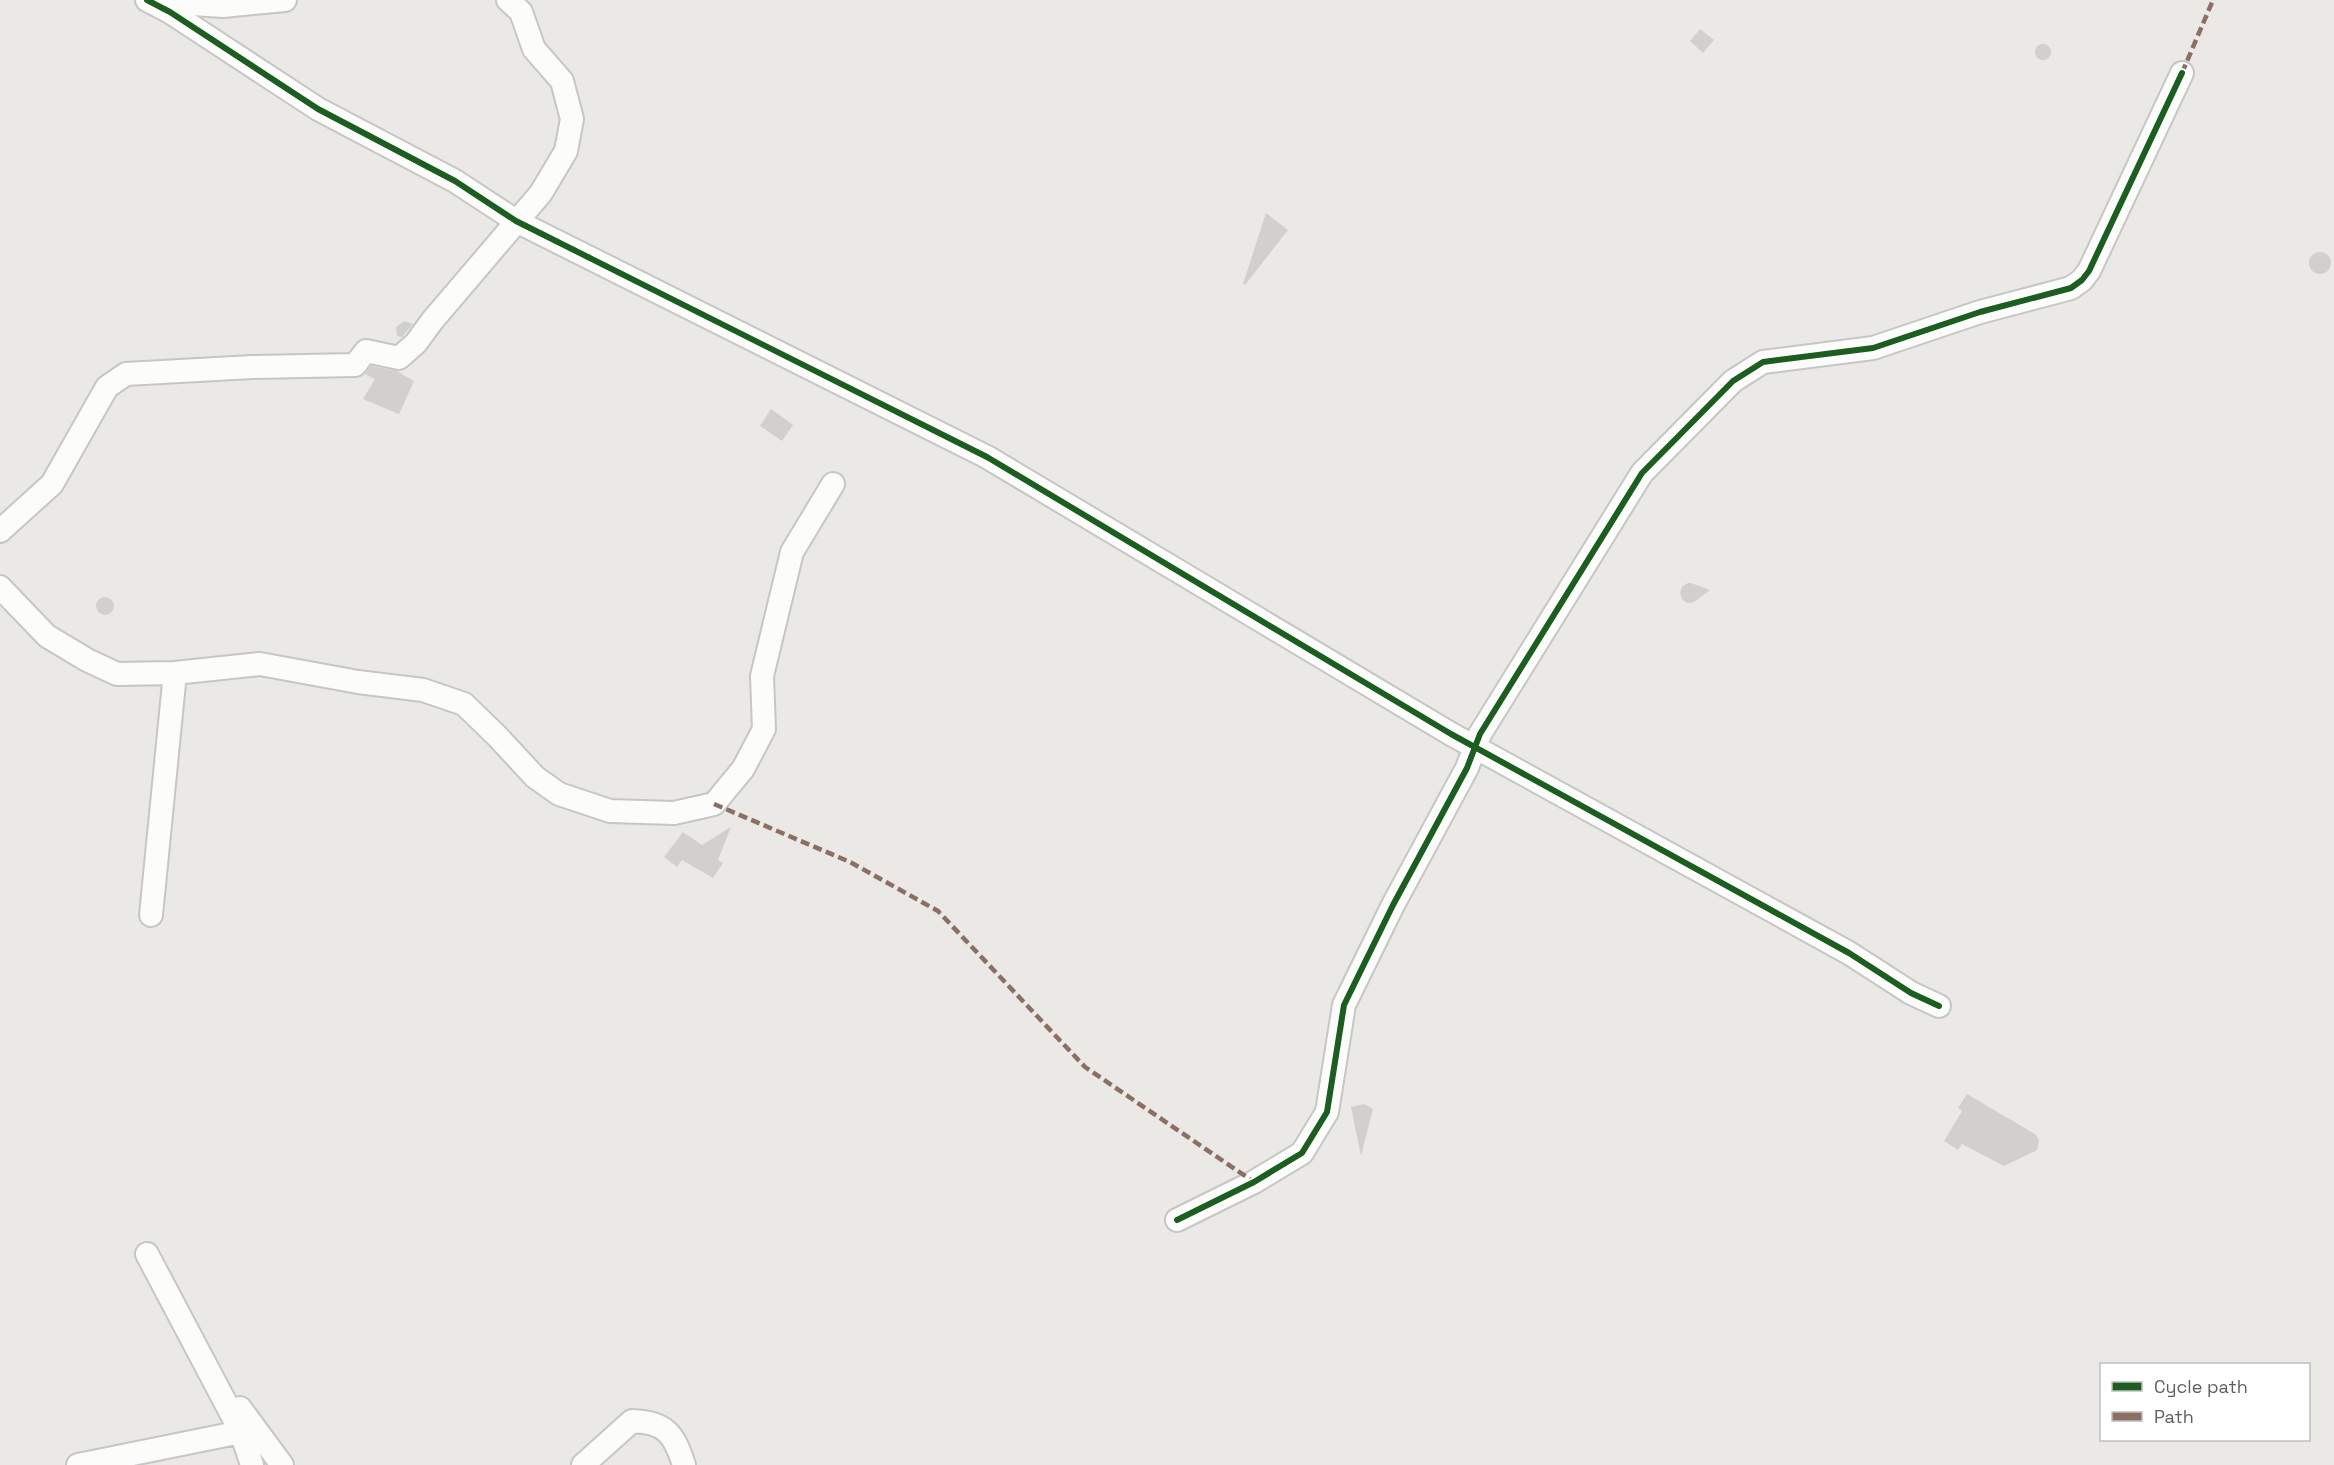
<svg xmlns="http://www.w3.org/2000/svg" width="2334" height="1465" font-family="'Space Grotesk',sans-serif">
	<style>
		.building { fill: #d1d0ce }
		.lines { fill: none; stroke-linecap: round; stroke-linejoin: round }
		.street-casing { stroke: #c6c6c6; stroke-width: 26 }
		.street { stroke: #fcfcfb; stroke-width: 22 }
		.quiet { stroke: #8d6e63; stroke-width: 4.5; stroke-dasharray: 9 4.5; stroke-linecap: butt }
		.cycleway-casing { stroke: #fff; stroke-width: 10 }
		.cycleway { stroke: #1b5e20; stroke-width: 6 }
	</style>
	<rect width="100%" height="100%" fill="#eae9e5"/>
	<!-- building -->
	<path class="building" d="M1700 29 1714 40 1703 53 1690 41Z
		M2035 52a8 8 0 1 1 16 0a8 8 0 1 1-16 0Z
		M1266 213 1288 230 1245 285 1243 284Z
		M2309 263a11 11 0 1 1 22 0a11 11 0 1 1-22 0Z
		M404 321 413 324 402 337 397 336 396 327Z
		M371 366 397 371 414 381 399 414 363 399 375 379 365 374Z
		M771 409 793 425 782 441 760 426Z
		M1688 583H1691L1710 590 1694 602 1687 603 1682 599 1680 593 1682 587Z
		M96 606a9 9 0 1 1 18 0a9 9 0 1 1-18 0Z
		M731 827 718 860 723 863 713 878 682 860 677 867 664 857 683 832 702 845Z
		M1967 1094 2035 1134 2039 1140 2037 1150 2004 1166 1962 1144 1958 1150 1944 1141 1962 1111 1958 1108Z
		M1364 1104 1373 1109 1361 1156 1351 1107Z"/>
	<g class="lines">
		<!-- street casing -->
		<g class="street-casing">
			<path id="street" d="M147 0 170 12 318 109 455 181 516 221 987 457 1451 734 1849 953 1911 993 1939 1006
				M170 12 193 4 223 6 285 0
				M0 531 52 484 107 387 126 374 252 367 355 365 366 351 399 358 416 343 432 321 541 193 566 151 572 119 562 81 534 49 521 12 508 0
				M0 587 47 636 87 660 117 674 175 673 260 664 358 682 423 690 464 704 497 736 535 777 559 794 610 811 674 813 714 804 743 769 764 729 762 676 792 552 833 484
				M151 915 175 673
				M1177 1220 1254 1182 1302 1153 1327 1112 1344 1005 1393 905 1467 768 1480 734 1642 473 1733 381 1763 362 1873 348 1980 312 2071 288 2082 280 2089 271 2182 73
				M147 1254 241 1432 252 1465
				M240 1408 282 1465
				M78 1465 241 1432
				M583 1465 632 1421C666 1422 674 1434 684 1465"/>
		</g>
		<!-- street -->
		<use href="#street" class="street"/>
		<!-- quiet -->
		<path class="quiet" d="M2182 73 2213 0
			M714 804 850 862 938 911 1085 1067 1254 1182"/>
		<!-- cycleway casing -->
		<g class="cycleway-casing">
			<path id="cycleway" d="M147 0 170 12 318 109 455 181 516 221 987 457 1451 734 1849 953 1911 993 1939 1006
				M1177 1220 1254 1182 1302 1153 1327 1112 1344 1005 1393 905 1467 768 1480 734 1642 473 1733 381 1763 362 1873 348 1980 312 2071 288 2082 280 2089 271 2182 73"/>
		</g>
		<!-- cycleway -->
		<use href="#cycleway" class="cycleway"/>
	</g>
	<!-- legend -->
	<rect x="2100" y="1363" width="210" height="78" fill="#ffffff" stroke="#bdbfc0" stroke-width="1.5"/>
	<rect x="2112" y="1382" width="30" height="9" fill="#1b5e20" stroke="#bdbfc0" stroke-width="1.5"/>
	<text x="2154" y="1393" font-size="18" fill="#5b5e62">Cycle path</text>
	<rect x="2112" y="1412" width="30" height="9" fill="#8d6e63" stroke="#bdbfc0" stroke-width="1.5"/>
	<text x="2154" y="1423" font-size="18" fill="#5b5e62">Path</text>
</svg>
